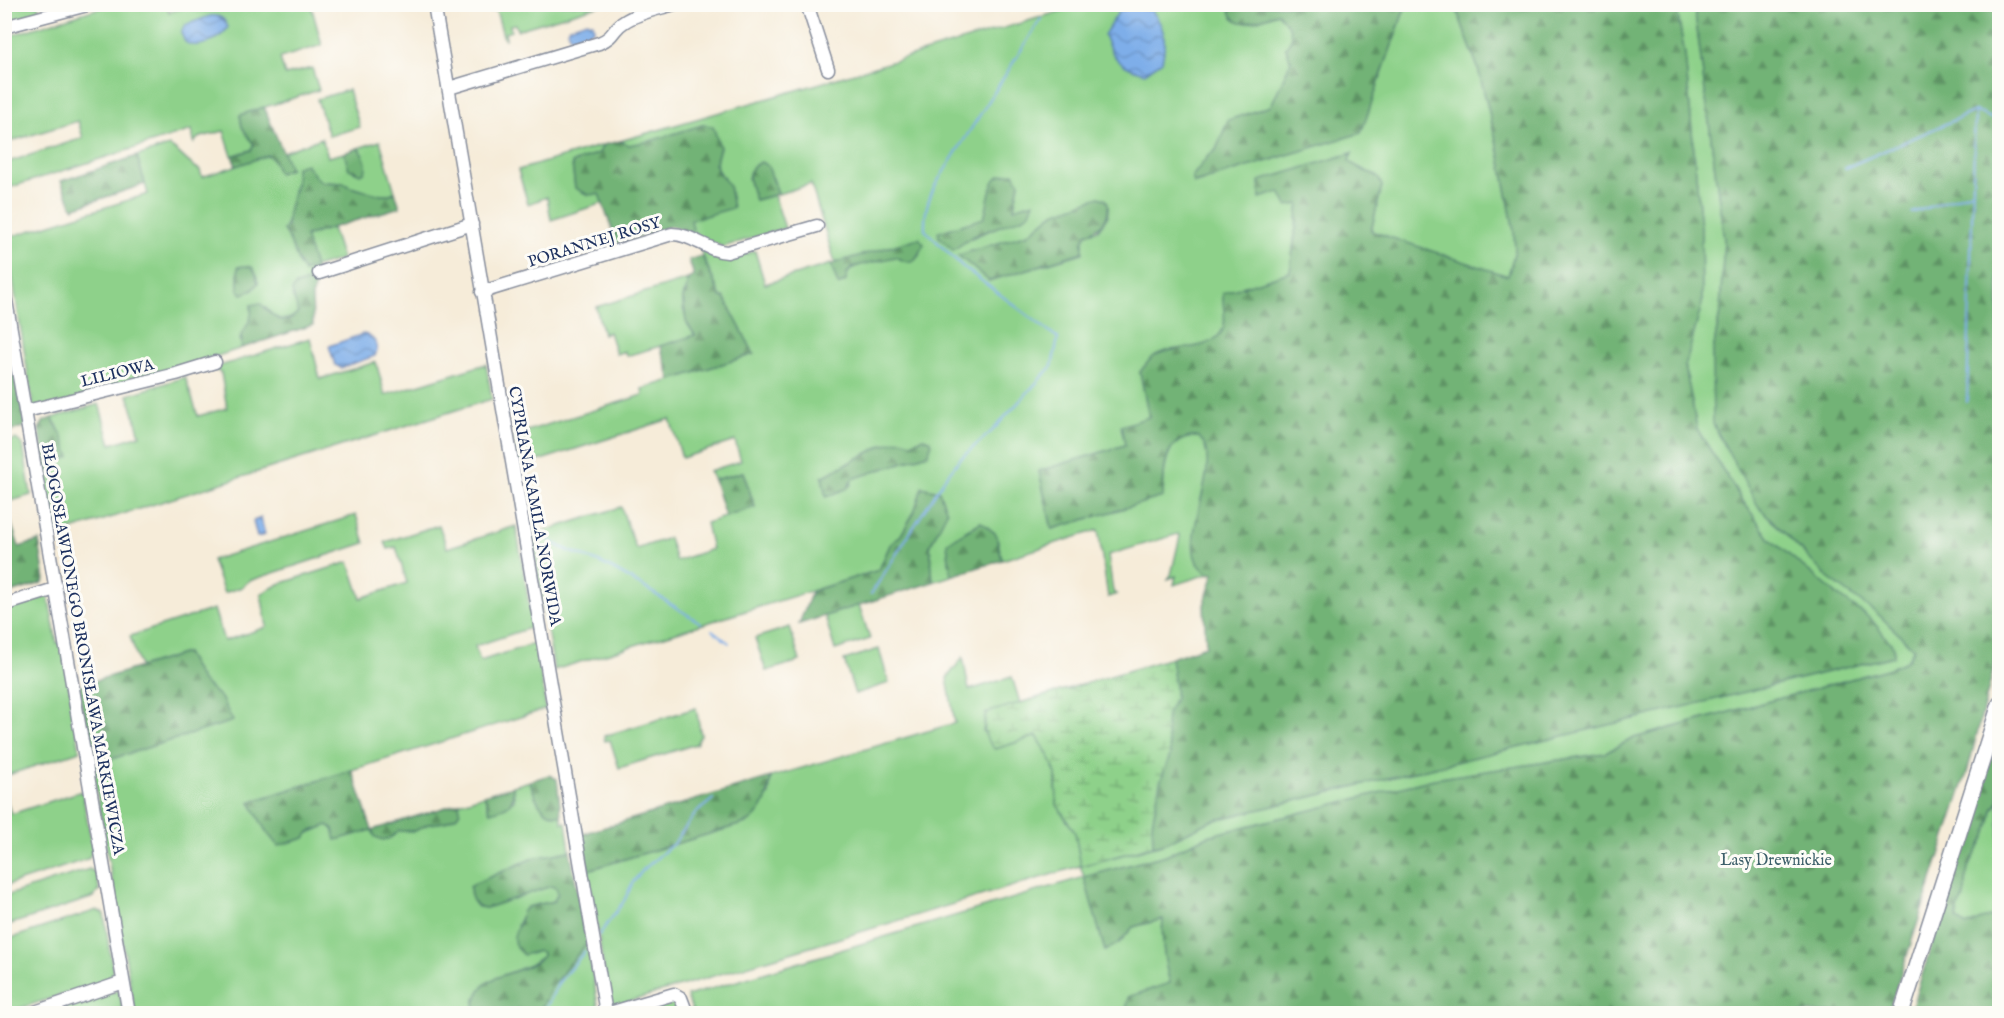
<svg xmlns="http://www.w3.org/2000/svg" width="2004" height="1018" font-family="'IM FELL English',serif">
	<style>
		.green { fill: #8ed18a; stroke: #548074; stroke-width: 1.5; fill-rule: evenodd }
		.forest { fill: url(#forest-firs); stroke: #46716a; stroke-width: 1.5 }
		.wetland { fill: url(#wetland-marsh); stroke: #548074; stroke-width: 1.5 }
		.water { fill: url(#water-waves); stroke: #4c6ea4; stroke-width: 1.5 }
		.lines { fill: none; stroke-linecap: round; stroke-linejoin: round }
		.stream { stroke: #7eaee9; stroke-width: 2 }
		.minor-casing { stroke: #888e9c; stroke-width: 15 }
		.major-casing { stroke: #888e9c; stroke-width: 18 }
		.minor { stroke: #fff; stroke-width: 12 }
		.major { stroke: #fff; stroke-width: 15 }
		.labels { text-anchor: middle; stroke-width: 6; stroke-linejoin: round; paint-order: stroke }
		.street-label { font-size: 16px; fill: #1b2f5e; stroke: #fdfcf7 }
		.park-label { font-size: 16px; fill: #3e606b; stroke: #fdfcf7 }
	</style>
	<defs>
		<pattern id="forest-firs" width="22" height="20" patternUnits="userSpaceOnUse" patternTransform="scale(1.5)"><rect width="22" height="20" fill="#72b376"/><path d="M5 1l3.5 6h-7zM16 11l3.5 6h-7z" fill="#5d9264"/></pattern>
		<pattern id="wetland-marsh" width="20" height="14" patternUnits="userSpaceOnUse" patternTransform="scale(1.5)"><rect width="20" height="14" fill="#8ed18a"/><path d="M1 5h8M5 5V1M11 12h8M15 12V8" fill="none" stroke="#73aa74"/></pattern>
		<pattern id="water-waves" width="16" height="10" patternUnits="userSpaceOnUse" patternTransform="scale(1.5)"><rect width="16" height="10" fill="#7eaee9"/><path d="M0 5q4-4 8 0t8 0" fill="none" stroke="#668ec0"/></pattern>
	</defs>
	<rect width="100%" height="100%" fill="#fdfcf7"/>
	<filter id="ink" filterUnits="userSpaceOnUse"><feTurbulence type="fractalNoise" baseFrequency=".0167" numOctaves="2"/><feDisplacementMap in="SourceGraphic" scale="12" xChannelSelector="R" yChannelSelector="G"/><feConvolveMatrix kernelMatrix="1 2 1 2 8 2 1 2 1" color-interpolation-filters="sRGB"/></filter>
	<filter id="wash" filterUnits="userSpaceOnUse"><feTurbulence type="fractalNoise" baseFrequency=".008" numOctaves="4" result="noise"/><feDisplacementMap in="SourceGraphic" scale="24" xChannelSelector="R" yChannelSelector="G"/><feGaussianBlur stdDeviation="1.35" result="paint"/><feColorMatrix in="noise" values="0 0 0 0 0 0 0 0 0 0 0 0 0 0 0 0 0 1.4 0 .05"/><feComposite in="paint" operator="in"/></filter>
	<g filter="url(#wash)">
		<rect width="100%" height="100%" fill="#f6ecd9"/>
		<!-- green -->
		<path class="green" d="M5 5H38L42 19 5 30Z
			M109 5H167L169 12 193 5H311L322 45 280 58 285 75 312 68 319 90 240 115 242 127 254 145 251 150 232 156 224 131 198 138 194 143 192 130 5 189V163L83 138 78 121 5 143V37Z
			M490 5V4L601 5 517 30 515 24 510 25 511 31 505 33 506 39H504L496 10 492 11Z
			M1081 5H1229C1232 34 1260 19 1278 13L1289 27 1292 37 1286 48 1291 61 1271 106 1228 120 1216 150 1208 156 1192 177 1195 183 1361 133 1406 5H1455L1478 68 1500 156 1514 231 1515 250 1508 277 1371 231 1382 186C1373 171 1363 171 1348 161L1352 154 1280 192 1299 204 1290 272 1223 293C1224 303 1226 316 1224 326 1215 356 1172 342 1153 357 1148 361 1144 367 1140 372L1149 418 1125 445 1039 471 1052 529 1163 497C1164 469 1163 436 1199 437 1219 458 1199 494 1197 519 1196 533 1197 548 1197 562L1208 574 1174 585 1176 576 1168 579 1171 575 1180 536 1178 534 1108 555 1113 592 1117 594 1108 597 1098 530 1002 560 996 534 981 522 947 543 951 576 933 582 930 546 946 512 923 487 914 512 901 535 890 545 879 570 554 670 531 535 621 507 636 549 669 538 676 561 712 549 706 523 755 507 743 472 714 480 709 471 741 461 735 441 682 458 670 419 519 467 514 435 643 395 642 389 754 354 724 297 721 298 700 249 706 250 721 261 755 251 765 284 831 264 838 285 846 281C846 276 847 272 852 269 857 265 888 256 894 257 906 258 909 270 920 254L919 238 835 263 811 184 778 194 773 178 750 171 748 178 755 200 774 195 785 228 723 247 687 232 691 220 724 178C713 168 716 160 720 147L702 125 650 142 629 145 620 141 821 83ZM1019 183 1013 209 993 229 964 241 985 218 989 205ZM1054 213 1108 216 1098 230 1086 234 1083 241V253L989 281 959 256 1028 234ZM923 438 928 454 852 479 851 485 826 496 822 477 883 445 901 440 911 443Z
			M1676 5H1694L1724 240 1720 312 1712 358 1828 578 1879 615 1914 649 1907 661 1891 668 1634 738 1605 753 1434 779 1208 836 1166 855 1085 877 1105 951 1119 943 1133 927 1163 919C1161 942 1164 961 1170 983L1128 997 1126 1013H693L687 996 1084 877 1080 866 614 1006 609 1002 588 870 749 822 769 795 771 777 955 723 947 678 963 657 969 690 1012 677 1020 703 986 713 983 731 995 749 1037 736 1049 756 1056 774V789L1061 812 1075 832 1081 866 1163 844 1211 821 1894 656 1871 619 1840 597 1770 539 1742 500 1697 429 1685 366 1702 304 1701 228 1685 55Z
			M348 90 360 127 329 136 317 99Z
			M322 138 328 157 344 153 348 166 363 154 358 148 380 141 395 192 387 195H381L350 187 344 183 322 182 315 176 306 165C303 168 299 173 297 177 291 189 290 223 283 230L291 241 300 267 305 237 332 228 342 259 315 267 317 278 292 296 298 307V312C291 321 283 320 273 318L266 308 251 305 252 316 240 339 242 348 41 414 34 411 6 238 148 194 137 156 169 146C181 152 186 163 200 170L202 177 268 155 273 159 278 173 290 169 283 152ZM239 270 258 283 253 290 238 284Z
			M603 145 599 153 572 164 575 188 599 194 603 203 551 220 547 197 528 204 518 170Z
			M688 279C687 286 684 292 683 298 681 312 688 325 695 336L626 356 625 351 616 354 609 332 603 334 596 307Z
			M4 324 14 372 5 375Z
			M310 338 320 379 376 362 385 395 486 364 492 399 52 536 41 467 70 457 57 425 52 418 99 404 111 444 140 435 128 395 185 377 198 416 227 408 221 373 213 368Z
			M16 439 23 445 31 495 5 503 4 443Z
			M356 515 365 543 249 581 242 587 224 593 212 560Z
			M439 525 447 548 516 526 533 627 475 646 480 661 536 643 546 709 250 802 266 831 278 846 328 825 333 829 372 830 390 838 399 831H415L428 824 445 822 457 816 460 811 459 803 484 795 490 812 514 800 513 786 530 781C535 798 541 816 561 815L562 823 566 822 570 851 474 903 478 907 486 908 551 886 556 888 558 893 554 901 527 907 517 925 530 954 539 951 543 953V956L530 965 496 978 475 999 474 1013H135L92 765 232 721 221 698 201 680 186 653 140 667 130 636 214 609 224 641 267 627 261 594 279 584 349 562 361 598 407 583 396 547 388 549 385 542Z
			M48 595 57 643 62 642 80 751 5 776 4 609Z
			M859 605 870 639 835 650 825 616Z
			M790 627 800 661 766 671 755 638Z
			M879 649 889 683 855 694 844 660Z
			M696 708 701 735 696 744 619 768 610 740 605 741 604 736Z
			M82 791 93 850 88 859 5 886V795L11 814Z
			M1999 800V926L1990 917C1981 919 1975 924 1966 926L1957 919 1958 909 1964 898 1968 867 1986 836 1993 810Z
			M89 869 97 873 99 890 94 897 5 926V896Z
			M97 910 104 914 113 972 108 980 5 1013V940Z
			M587 943 598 1005 596 1011 588 1014H539L553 985Z
			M119 990 124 1014H47Z
			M676 999 680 1013 630 1014Z"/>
		<!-- forest -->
		<path class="forest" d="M1229 5H1406L1361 133 1194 183 1192 177 1208 156 1216 150 1228 120 1271 106 1291 61 1286 48 1292 37 1289 27 1278 13C1260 18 1232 35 1229 5Z
			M1455 5H1676L1685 55 1701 228 1702 304 1685 366 1697 429 1742 500 1770 539 1840 597 1871 619 1894 647V656L1211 821 1163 844 1153 846 1152 824 1160 782 1170 755 1166 725 1167 713 1175 698V688L1171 658 1206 646 1204 605 1214 573 1208 574C1204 570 1198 565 1196 560 1183 527 1224 463 1199 437 1163 435 1164 469 1163 497L1052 529 1039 471 1125 445 1121 426 1149 417 1140 372C1144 367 1148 361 1153 357 1172 343 1215 355 1224 326 1226 316 1222 304 1223 293L1290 272 1299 204 1287 206 1280 192 1260 198 1259 181 1352 153 1349 161 1362 170 1374 174 1379 179 1382 186 1371 231 1508 276 1515 250 1514 231 1500 156 1478 68Z
			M1694 5H1999V648L1967 773 1888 1013H1126L1128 997 1170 983C1164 961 1161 942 1163 919L1133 927 1119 943 1105 951 1084 877 1166 855 1208 836 1434 779 1605 753 1634 738 1891 668 1907 661 1914 649 1879 615 1828 578 1758 506 1713 424 1712 358 1720 312 1724 240Z
			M264 107 290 169 278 173 273 160 268 155 236 166 232 156 251 150 254 145 242 127 240 115Z
			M702 125 713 126 720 147 715 164 718 172 729 185 733 208 691 220 693 230 687 232 671 226 611 245 615 237 599 194 588 195 575 188 572 163 599 153 603 145 620 141 629 145 650 141Z
			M358 148C364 156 368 163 365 172L360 174 349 169 344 153Z
			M137 156 145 184 73 208 61 181Z
			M761 162 768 166 778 194 755 200C750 186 742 169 761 162Z
			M306 164 315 176 322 182 344 183 350 187 381 195H387L395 192 400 207 305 236 315 267 304 272C295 259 293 243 283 230L287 226 289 208 296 184V167Z
			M1014 173 1019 183 1014 208 1034 202 1030 213 1024 217 974 236 953 250 939 237 938 232 984 218C988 207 989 181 999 176 1003 174 1009 174 1014 173Z
			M1099 197 1105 199 1108 203C1110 220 1100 228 1086 234L1083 241V252L989 281 958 255 1028 234 1054 213Z
			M919 238 924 244 915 260 907 262 895 257 853 267 847 273 846 281 838 285 831 264Z
			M702 256 721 297H724L754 354 671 380 660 346 695 335 686 322 683 297 686 292 688 279 694 276 689 260Z
			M244 266 252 267 256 274 258 283 253 290 242 294 238 289V267Z
			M317 278 312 296 313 325 242 348 241 335C248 324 253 319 251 305L260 303C271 313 283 331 298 312L292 291 296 285Z
			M14 372 26 426 5 433 4 375Z
			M52 418 62 435 70 457 46 465 39 429 44 421Z
			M923 438 930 440 932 443 928 454 852 479 848 488 826 497 822 477 883 445 901 440 911 443Z
			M743 472 755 507 725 517 714 480Z
			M922 487 939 491 947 512 930 546 933 582 799 624 812 591 879 570 890 545 901 535 914 513Z
			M4 501 19 547 39 541 45 580 42 583 5 595Z
			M981 522 996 534 1002 560 951 576 947 543Z
			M186 653 201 680 221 698 233 721 92 765 78 686Z
			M1999 732V800L1993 810 1986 836 1968 867 1964 898 1958 909 1957 919 1966 926 1981 919 1990 917 1999 926V1013H1910Z
			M352 770 372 830 459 803 460 811 457 816 445 822 428 824 415 831H399L390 838 383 840 375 837 372 830 336 840 333 829 328 825 309 832 305 838 278 846 266 831 250 802Z
			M549 775 557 779 561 815C541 816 535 798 530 781Z
			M771 777C768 796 765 810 749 822L588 870 582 834Z
			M513 786C514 806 508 808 490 812L484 795Z
			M570 851 587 943 553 985 539 1013H474C475 966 518 981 543 956V953L539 951 523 955C503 937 522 928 522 912L527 907 554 901 558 893 556 888 551 886 486 908C475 907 470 899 470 887L476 883 533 858Z"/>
		<!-- wetland -->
		<path class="wetland" d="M1171 658 1175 688V698L1167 714 1166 725 1170 755 1160 782 1152 823 1153 846 1081 866 1075 832 1057 805 1056 774 1049 756 1037 736 995 749C983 738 983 729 986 713Z"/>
		<!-- water -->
		<path class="water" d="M1137 5H1147C1163 22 1168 38 1162 61L1145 73C1120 67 1113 59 1104 35L1119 11Z
			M210 16C220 15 224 18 228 27 221 39 198 51 185 42L181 33 185 25Z
			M587 21 593 23 594 29C588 35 578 39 570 37L568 31 569 27Z
			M363 334C374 336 380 346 375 356L341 368 335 365 329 346Z
			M261 518 265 535 257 537 253 521Z"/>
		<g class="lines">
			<!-- stream -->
			<path class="stream" d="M1845 168 1975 111 2000 122
				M1912 213 1972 192
				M1967 402 1975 111
				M543 535C563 552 579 553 601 563 636 580 668 603 701 623
				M871 594 945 478 960 459 992 431 1052 366 1058 338 962 266 925 230C924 212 928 199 936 184L1041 19
				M712 630 729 643
				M599 935 624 901 633 882 643 870 674 843 696 813 713 799
				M543 1014 559 982 585 951"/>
		</g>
	</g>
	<g filter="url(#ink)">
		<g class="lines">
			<!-- minor casing -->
			<g class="minor-casing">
				<path id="minor" d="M434 4 606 1013
					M807 4 828 69
					M4 27 91 4
					M449 88 599 43C616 36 612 29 624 22 637 13 658 9 674 4
					M319 273 472 224
					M4 289 129 1014
					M482 292 672 234C692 234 707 251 727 252L817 226
					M26 411 176 374 215 362
					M4 605 55 589
					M29 1014 123 982
					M606 1014 674 994 681 998 687 1014"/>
			</g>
			<!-- major casing -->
			<g class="major-casing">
				<path id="major" d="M1901 1014 2000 704"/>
			</g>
			<!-- minor -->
			<use href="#minor" class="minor"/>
			<!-- major -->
			<use href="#major" class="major"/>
		</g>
	</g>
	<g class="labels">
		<!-- street labels -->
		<g class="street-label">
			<text transform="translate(594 241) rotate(-17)" y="6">PORANNEJ ROSY</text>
			<text transform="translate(117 372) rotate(-14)" y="6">LILIOWA</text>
			<text transform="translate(536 506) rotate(80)" y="6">CYPRIANA KAMILA NORWIDA</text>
			<text transform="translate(84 649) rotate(80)" y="6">BŁOGOSŁAWIONEGO BRONISŁAWA MARKIEWICZA</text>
		</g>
		<!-- park labels -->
		<g class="park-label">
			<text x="1776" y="865">Lasy Drewnickie</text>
		</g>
	</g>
	<!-- margin -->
	<rect width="2004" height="1018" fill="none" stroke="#fdfcf7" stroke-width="24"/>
</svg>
